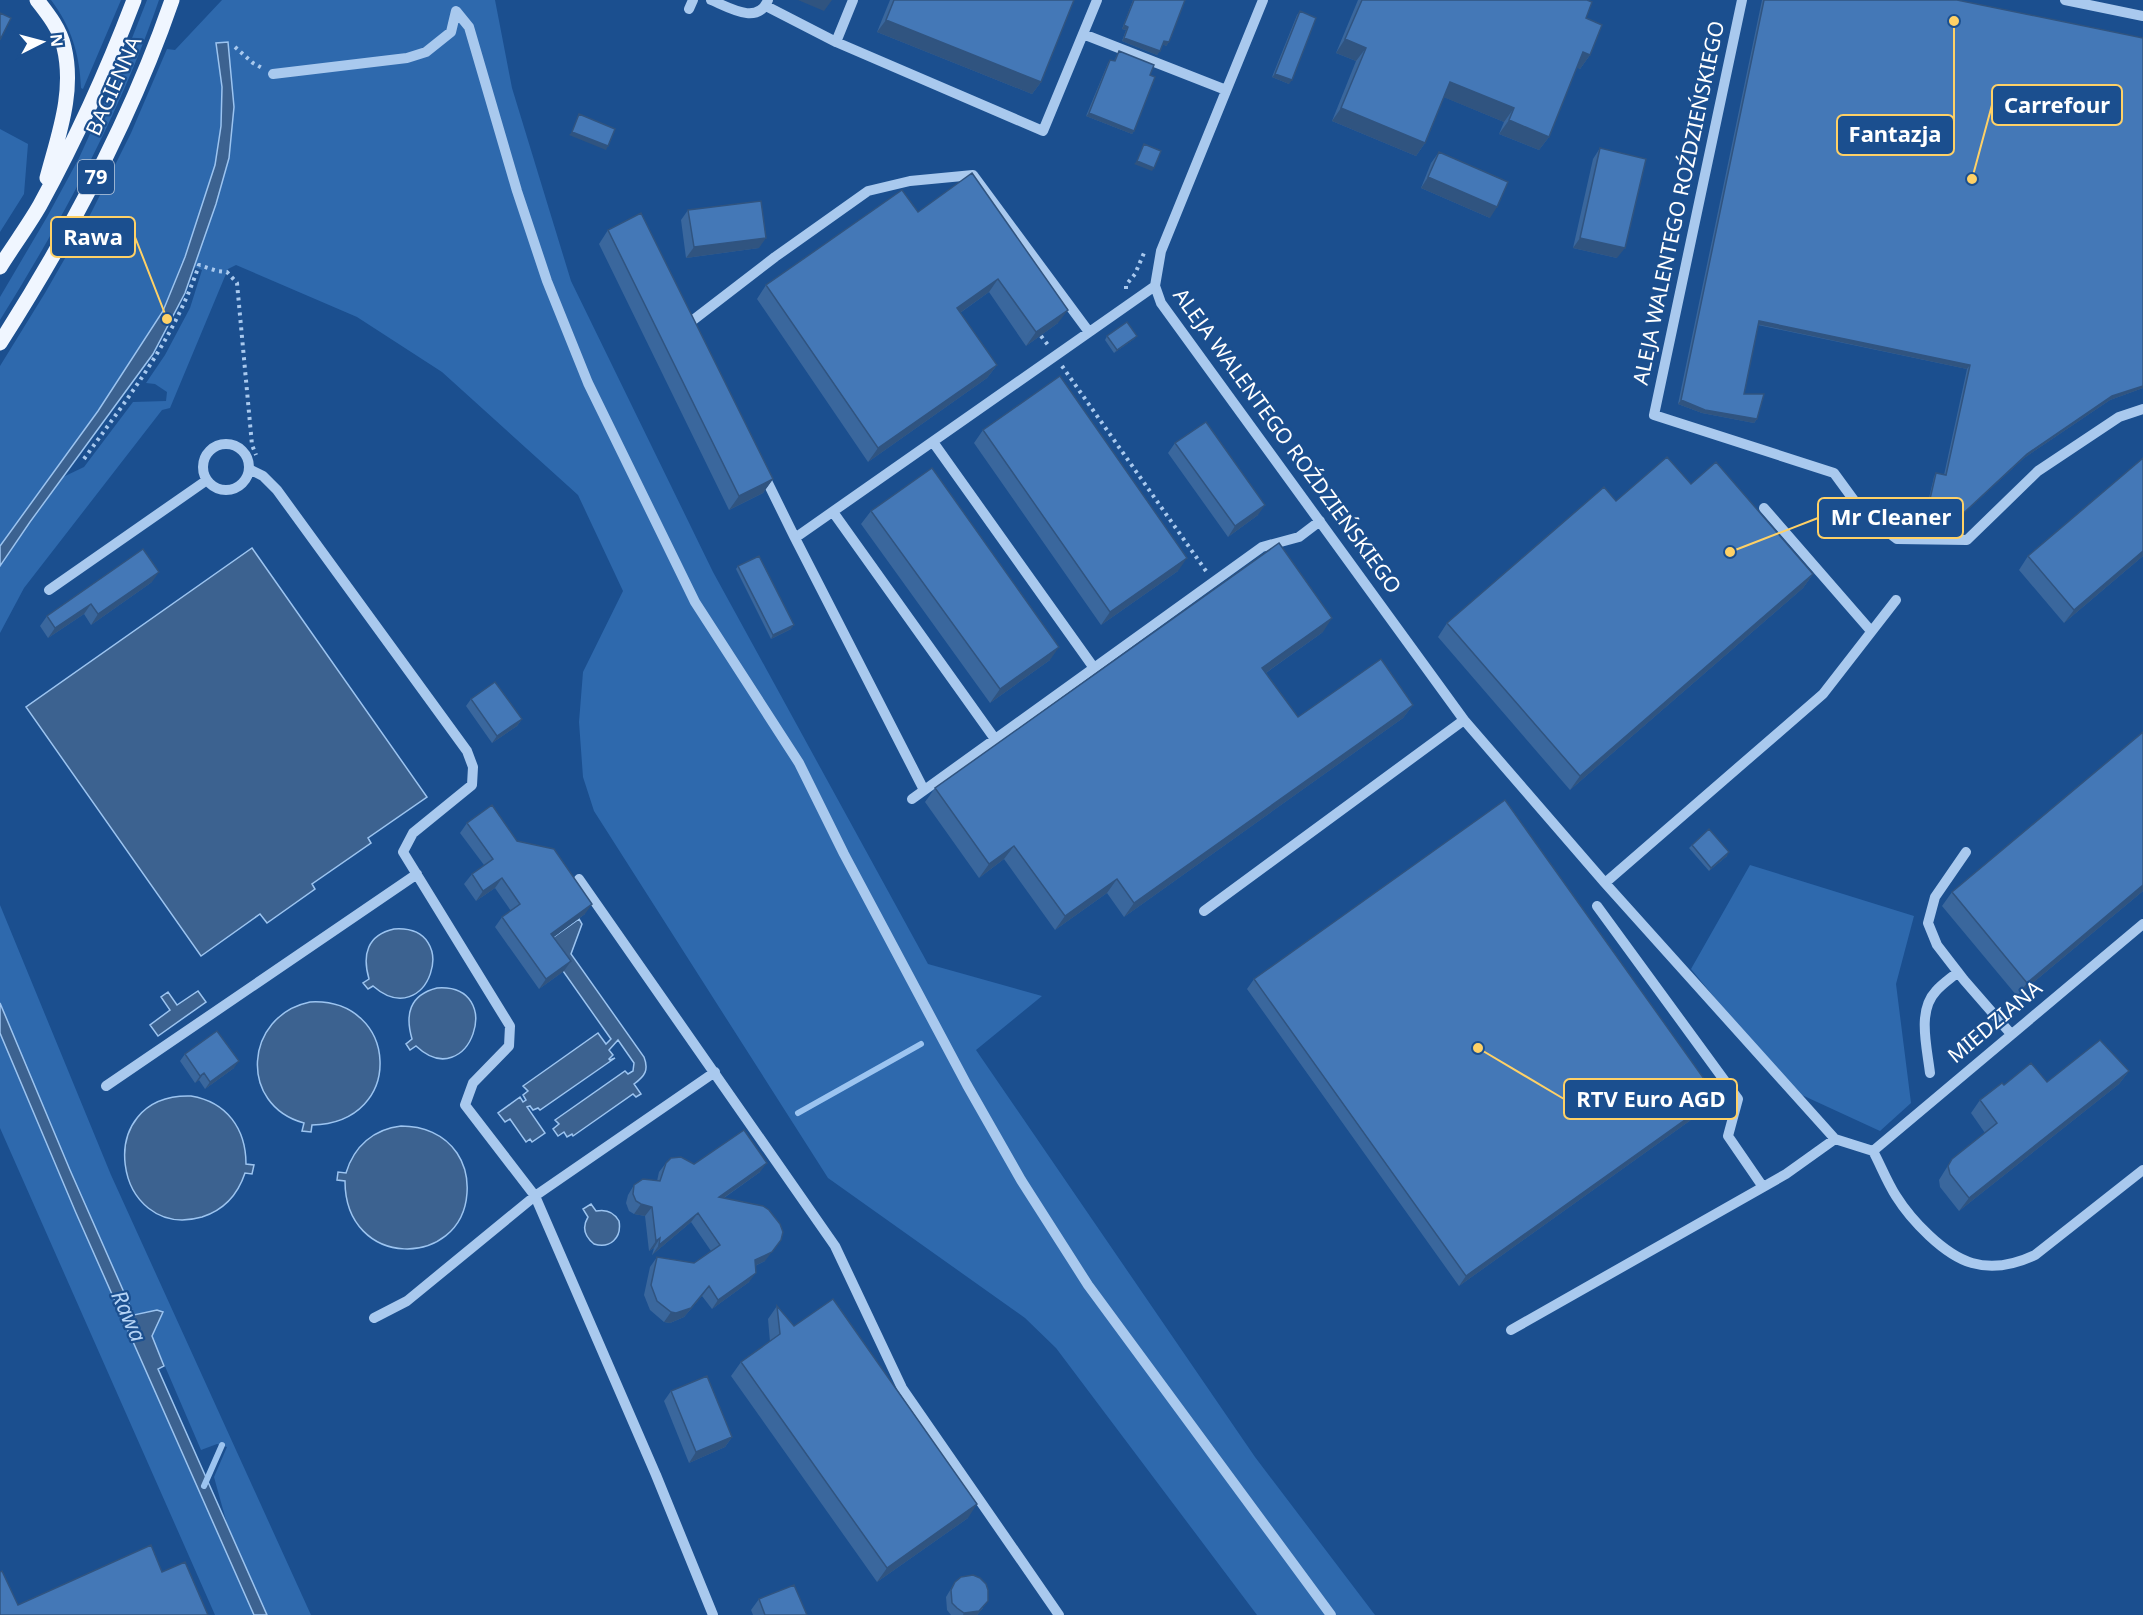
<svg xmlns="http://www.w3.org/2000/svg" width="2143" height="1615" font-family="'Noto Sans',sans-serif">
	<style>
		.green { fill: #2e69ad }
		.water { fill: #3c6290; stroke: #9cc4f0; stroke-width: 1.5 }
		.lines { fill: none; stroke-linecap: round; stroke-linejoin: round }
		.stream { stroke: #9cc4f0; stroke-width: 6 }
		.path { stroke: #a9c9ee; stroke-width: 4; stroke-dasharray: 3 4.5; stroke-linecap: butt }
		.minor { stroke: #a9c9ee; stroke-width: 10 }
		.major { stroke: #f0f6ff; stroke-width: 15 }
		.wall { fill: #3a679d }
		.shaded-wall { fill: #305480 }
		.building { fill: #4478b7; stroke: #305480; stroke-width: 1.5 }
		.labels { text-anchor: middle; stroke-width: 4.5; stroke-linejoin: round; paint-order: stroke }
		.shield { fill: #1b4f8f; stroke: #bbcadd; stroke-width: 1.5 }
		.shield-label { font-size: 20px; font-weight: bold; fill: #fff }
		.street-label { font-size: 21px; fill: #fff; stroke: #1b4f8f }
		.water-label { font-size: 22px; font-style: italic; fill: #b5d3f5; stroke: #1b4f8f }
		.leader { fill: none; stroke: #ffd166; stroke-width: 2 }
		.callout-dot { fill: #ffd166; stroke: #1b4f8f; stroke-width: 2 }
		.callout { fill: #1b4f8f; stroke: #ffd166; stroke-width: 2 }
		.callout-label { font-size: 22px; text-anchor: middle; font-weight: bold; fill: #fff }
	</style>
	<rect width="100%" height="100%" fill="#1b4f8f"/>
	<!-- green -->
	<path class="green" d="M51 0H121L83 89 81 88C80 55 71 26 51 0Z
		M147 0H159C120 113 63 219 0 320V297L47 217 79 158 123 61Z
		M222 0H495L512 88 571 281 713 572 928 964 1042 996 976 1050 1255 1457 1375 1615H1257L1056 1348 1025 1318 828 1178 594 811 583 777 579 722 583 672 623 591 578 495 442 372 357 317 236 265 228 269 170 408 162 410 24 588 0 633V566L63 477 84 467 133 402 166 401 167 392 155 384 146 383 165 355 190 308 202 270 182 262 163 311 98 411 0 546V366L45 293 91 213 131 133 167 49 175 50Z
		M0 129 28 144 24 194 0 232Z
		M1750 865 1914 916 1896 984 1911 1103 1880 1131 1791 1090 1691 969Z
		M0 905 111 1175 311 1615H267L227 1524 214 1477 227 1447 217 1444 201 1450 152 1336 162 1312 157 1310 134 1316 70 1170 0 1003Z
		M0 1033 76 1213 254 1615H215L0 1128Z"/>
	<!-- water -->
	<path class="water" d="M228 42 234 107 229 158 216 204 185 293 153 354 30 522 0 566V546L98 411 163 311 185 257 215 165 221 126 222 87 216 43Z
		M252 548 427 797 368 838 371 843 312 884 315 889 267 923 260 914 201 956 26 707Z
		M579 919 582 924 571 954 644 1057C649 1070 645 1076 634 1084L641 1094 636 1097 633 1094 573 1136 572 1134 567 1137 564 1132 558 1136 553 1129 559 1124 555 1120 625 1071 628 1074 633 1071 634 1063 618 1040 609 1050 613 1055 609 1059 610 1060 615 1058 540 1110 538 1108 533 1110 530 1106 527 1107 545 1133 532 1142 530 1139 526 1142 510 1119 505 1122 498 1113 520 1097 523 1102 526 1100 523 1095 528 1091 523 1086 598 1033 606 1044 611 1039 544 944Z
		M394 929C464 924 428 1034 373 986L368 989 363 983 369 979C362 955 367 935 394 929Z
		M437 988C508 983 469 1096 416 1046L410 1050 406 1044 412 1039C405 1015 409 995 437 988Z
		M198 991 206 1002 158 1036 150 1025 170 1010 161 997 168 992 177 1005Z
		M310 1002C399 997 407 1123 312 1125L311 1132 302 1131 304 1123C238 1105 244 1016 310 1002Z
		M0 1003 70 1170 134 1315 157 1310 163 1312 152 1336 164 1366 158 1369 267 1615H254L76 1213 0 1033Z
		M191 1096C227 1102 246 1129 246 1164L254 1165 252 1174 245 1173C238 1194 224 1210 202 1217 113 1242 90 1093 191 1096Z
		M401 1126C423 1126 444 1134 457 1153 465 1165 468 1179 467 1193 462 1269 345 1270 345 1181L337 1180 338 1172 346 1173C354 1146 374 1129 401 1126Z
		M591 1204 596 1211C606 1209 614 1212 619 1221 622 1238 610 1249 594 1244 584 1236 582 1227 588 1217L583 1209Z"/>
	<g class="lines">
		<!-- stream -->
		<path class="stream" d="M798 1113 921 1044
			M204 1486 222 1445"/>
		<!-- path -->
		<path class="path" d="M235 47 253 63 262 68
			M1126 289V285L1135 274 1144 253
			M1041 336 1048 345
			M1062 366 1206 571
			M84 459C129 396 174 340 199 265L217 271 227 272 237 283 252 445 256 455"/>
		<!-- minor -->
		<path class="minor" d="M711 0C728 7 758 26 768 0
			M853 0 836 42 1043 131 1097 0
			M1263 0 1161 251 1155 286 1161 303 1464 720 1605 883 1835 1139 1873 1151C1881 1166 1887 1182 1896 1196 1911 1220 1944 1255 1972 1263 1993 1269 2016 1264 2035 1255L2143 1170
			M1742 0 1654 415 1834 473 1864 514 1897 539 1967 540 2038 471 2119 417 2143 409
			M2065 0 2143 16
			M766 6 836 42
			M689 9 693 0
			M1083 34 1226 90
			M273 74 407 58 426 52 451 32 456 11 469 27 517 191 547 281 588 383 695 602 799 763 844 854 967 1085 1021 1180 1088 1285 1331 1615
			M691 331 688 324 775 257 868 191 910 181 973 175 1089 332
			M933 442 1094 668
			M203 467a23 23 0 1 1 46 0a23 23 0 1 1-46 0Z
			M249 469 263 476 277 490 467 751 473 767 472 785 413 833 403 852 510 1026 509 1046 473 1083 465 1105 535 1196 656 1475 713 1615
			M763 473 795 538 1155 286
			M1764 508 1871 631
			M833 512 995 739
			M795 538 924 790
			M49 590 207 480
			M912 799 1262 547 1299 537 1320 521
			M1966 852 1935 897 1928 923 1937 945 1964 980 2011 1034
			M579 879 835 1246 902 1388 1059 1615
			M1605 883 1823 694 1896 600
			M1597 906 1738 1099 1728 1136 1763 1187
			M1204 911 1464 720
			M1930 1073C1927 1047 1917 1011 1936 991 1942 984 1951 978 1958 972
			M106 1086 417 874
			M1873 1151 2143 924
			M374 1318 407 1301 535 1196 715 1072
			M1511 1330 1786 1174 1835 1139"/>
		<!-- major -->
		<path class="major" d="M37 0C48 14 60 29 64 47 75 92 58 136 47 178
			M0 267C13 246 28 226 40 205 76 139 107 71 134 0
			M0 343C69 235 130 122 172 0"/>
	</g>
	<!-- wall -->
	<path class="wall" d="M890 0H1074L1041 82 1032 94 877 32Z
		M1133 0H1185L1169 42 1166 46 1163 44 1157 55 1122 41 1126 30 1122 29Z
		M1358 0H1587L1586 18 1590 55 1580 69 1577 67 1549 137 1539 150 1499 134 1504 122 1444 97 1425 143 1416 156 1332 121 1356 61 1336 53Z
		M1762 0H1957L2143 38V388L2110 400 2024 458 1951 525 1935 522 1939 505 1928 502 1934 477 1936 473 1944 475 1967 369 1758 325 1744 394 1757 419 1754 423 1702 413 1678 404Z
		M1300 11 1289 84 1272 77 1297 15Z
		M1119 51 1150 75 1134 131 1132 134 1086 116 1108 63 1110 60 1114 61Z
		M1600 148 1617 258 1573 248 1593 159Z
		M1439 152 1490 218 1421 188 1431 163Z
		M688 210 759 248 686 258 681 220Z
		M918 212 1058 323 1026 346 989 292 960 313 997 365 987 378 868 462 757 299 766 285Z
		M608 230 773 479 763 493 729 510 599 244Z
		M1107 336H1137L1134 339 1114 353 1105 340Z
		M983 430 1178 571 1101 625 974 443Z
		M1175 443 1258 515 1228 537 1168 453Z
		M2143 458V556L2064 623 2019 570 2028 556Z
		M1691 484 1813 574 1803 588 1570 790 1438 637 1447 623Z
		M871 511 1050 660 990 703 861 524Z
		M738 566 791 629 771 639 736 569Z
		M152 582 91 625 84 614 48 638 40 626 47 616Z
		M1323 632 1266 673 1298 717 1413 705 1403 718 1124 917 1107 893 1055 930 1004 859 979 878 925 802 935 788Z
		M471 699 522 719 517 726 492 743 466 706Z
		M2143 732V891L2017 996 1942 906 1952 892Z
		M467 823 517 841 585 914 554 937 564 971 539 989 495 927 502 917 511 911 495 888 476 901 464 884 472 874 484 865 460 833Z
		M1692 845 1727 856 1709 871 1689 848Z
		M1254 979 1709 1107 1459 1286 1247 989Z
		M185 1054 234 1068 205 1089 199 1080 195 1083 180 1061Z
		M2129 1071 2119 1084 1959 1211 1940 1187 1939 1180 1952 1159 1985 1133 1971 1113 1980 1100 2004 1085 2047 1082Z
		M666 1163 694 1164 760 1172 724 1198 765 1261 755 1266 749 1282 712 1309 702 1296 684 1317 670 1323 664 1322 650 1310 644 1295 650 1267 657 1257 694 1263 711 1251 691 1222 652 1255 654 1248 649 1251 645 1216 634 1214 629 1211 626 1203 628 1195 634 1185 657 1181 659 1172Z
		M777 1306 794 1326 968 1518 877 1582 731 1376 741 1362 770 1342 768 1319Z
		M671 1391 732 1437 725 1447 689 1463 664 1401Z
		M955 1582 983 1608 977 1615H951L947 1610 946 1597Z
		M759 1599 807 1615H753L751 1610Z"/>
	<!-- shaded-wall -->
	<path class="shaded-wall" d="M798 0H832L824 11Z
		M886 20 1041 82 1032 94 877 32Z
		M1124 25 1128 27 1126 30 1122 29Z
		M1124 38 1160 51 1157 55 1122 41Z
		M1345 39 1366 48 1356 61 1336 53Z
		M1164 41 1169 42 1166 46 1162 44Z
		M1583 52 1590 55 1580 69 1574 66Z
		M1275 74 1292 80 1289 84 1272 77Z
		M1450 82 1514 108 1504 122 1441 96Z
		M1341 108 1425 143 1416 156 1332 121Z
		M1089 113 1134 131 1132 134 1086 116Z
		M1509 120 1549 137 1539 150 1499 134Z
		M572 132 608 146 606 150 569 135Z
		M1137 161 1154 168 1152 171 1134 164Z
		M1428 177 1497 207 1490 218 1421 188Z
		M766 238 759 248 686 258 694 247Z
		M1580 238 1625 248 1617 258 1573 248Z
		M998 279 989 292 947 322 957 308Z
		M1068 310 1058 323 1026 346 1036 332Z
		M1759 321 1970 365 1967 369 1756 324Z
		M1137 336 1134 339 1114 353 1117 350Z
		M997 365 987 378 868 462 878 448Z
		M2143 386V388L2110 400 2024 458 1951 525 1935 522 1937 518 2027 454 2112 396Z
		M1681 400 1757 419 1754 423 1702 413 1678 404Z
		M773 479 763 493 729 510 739 496Z
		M1930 499 1941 501 1939 505 1928 502Z
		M1265 505 1258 515 1228 537 1235 526Z
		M2143 551V556L2064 623 2074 610Z
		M1187 558 1178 571 1101 625 1110 612Z
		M159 572 152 582 91 625 98 614Z
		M1813 574 1803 588 1570 790 1580 776Z
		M91 604 84 614 48 638 55 628Z
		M1332 618 1323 632 1253 682 1262 668Z
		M794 625 791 629 771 639 773 635Z
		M1059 647 1050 660 990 703 1000 689Z
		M1413 705 1403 718 1124 917 1134 903Z
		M522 719 517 726 492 743 497 736Z
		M1014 846 1004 859 979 878 989 864Z
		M1729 852 1727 856 1709 871 1711 868Z
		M502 878 495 888 476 901 483 891Z
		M1117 879 1107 893 1055 930 1065 916Z
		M2143 885V891L2017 996 2027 983Z
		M592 904 585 914 544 944 551 934Z
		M571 961 564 971 539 989 546 979Z
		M239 1061 234 1068 205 1089 210 1082Z
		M2129 1071 2119 1084 1959 1211 1969 1198Z
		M204 1073 199 1080 195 1083 200 1076Z
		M1717 1097 1709 1107 1459 1286 1466 1276Z
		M767 1163 760 1172 712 1206 719 1197Z
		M641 1204 652 1207 645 1216 634 1214Z
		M698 1213 691 1222 652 1255 659 1245Z
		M660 1238 654 1248 649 1251 656 1241Z
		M781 1240 765 1261 748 1269 755 1260Z
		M756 1273 749 1282 712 1309 718 1300Z
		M709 1286 702 1296 684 1317 670 1323 664 1322 671 1312Z
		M732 1437 725 1447 689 1463 696 1452Z
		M977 1504 968 1518 877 1582 887 1568Z
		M988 1601 977 1615H963L964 1613Z"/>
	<!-- building -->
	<path class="building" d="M894 0H1074L1041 82 886 20Z
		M1134 0H1185L1169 42 1164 41 1160 51 1124 38 1128 27 1124 25Z
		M1362 0H1587L1592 2 1586 18 1602 25 1590 55 1583 52 1549 137 1509 120 1514 108 1450 82 1425 143 1341 108 1366 48 1345 39Z
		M1764 0H1957L2143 38V386L2112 396 2027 454 1954 522 1937 518 1941 501 1930 499 1936 473 1946 475 1970 365 1759 321 1744 394H1764L1757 419 1705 410 1681 400Z
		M1300 11 1316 18 1292 80 1275 74Z
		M0 13 11 18 0 40Z
		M1119 51 1154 65 1150 75 1155 77 1134 131 1089 113 1110 60 1115 61Z
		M579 114 615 129 608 146 572 132Z
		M1144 144 1161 151 1154 168 1137 161Z
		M1600 148 1646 159 1625 248 1580 238Z
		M1439 152 1508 182 1497 207 1428 177Z
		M972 173 1068 310 1036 332 998 279 957 308 997 365 878 448 766 285 902 190 918 212Z
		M761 201 766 238 694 247 688 210Z
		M641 213 773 479 739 496 608 230Z
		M1127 322 1137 336 1117 350 1107 336Z
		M1060 376 1187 558 1110 612 983 430Z
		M1206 422 1265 505 1235 526 1175 443Z
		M1667 457 1691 484 1716 462 1813 574 1580 776 1447 623 1604 487 1616 501Z
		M2143 458V551L2074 610 2028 556Z
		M932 468 1059 647 1000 689 871 511Z
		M1279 543 1332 618 1262 668 1298 717 1381 659 1413 705 1134 903 1117 879 1065 916 1014 846 989 864 935 788Z
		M143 549 159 572 98 614 91 604 55 628 47 616Z
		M759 556 794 625 773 635 738 566Z
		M495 682 522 719 497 736 471 699Z
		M2143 732V885L2027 983 1952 892Z
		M1505 800 1717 1097 1466 1276 1254 979Z
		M492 805 517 841 554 849 592 904 551 934 571 961 546 979 502 917 520 904 502 878 483 891 472 874 493 859 467 823Z
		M1709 829 1729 852 1711 868 1692 845Z
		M217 1031 239 1061 210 1082 204 1073 200 1076 185 1054Z
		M2100 1040 2129 1071 1969 1198 1950 1174 1948 1166 1952 1159 1997 1123 1980 1100 2002 1083 2004 1085 2031 1063 2047 1082Z
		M744 1130 767 1163 719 1197 763 1206 769 1210 780 1224 783 1232 781 1240 772 1252 755 1260 756 1273 718 1300 709 1286 691 1308 676 1313 671 1312 657 1301 651 1285 657 1257 694 1263 720 1245 698 1213 659 1245 660 1238 656 1241 652 1207 641 1204 636 1201 633 1194 634 1185 643 1179 660 1181 666 1163 671 1158 681 1157 694 1164Z
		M833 1299 977 1504 887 1568 741 1362 780 1334 777 1306 794 1326Z
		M707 1376 732 1437 696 1452 671 1391Z
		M151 1545 162 1572 185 1562 208 1615H0V1572L2 1571 18 1605Z
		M973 1575 980 1578 986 1584 988 1590V1601L979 1611 964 1613 957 1608 952 1603 951 1590 955 1582 961 1577Z
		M794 1585 807 1615H765L759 1599Z"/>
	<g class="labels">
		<!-- shield labels -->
		<rect class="shield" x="78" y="160" width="36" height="34" rx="4.5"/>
		<g class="shield-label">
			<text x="96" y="184">79</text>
		</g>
		<!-- street labels -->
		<g class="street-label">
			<text transform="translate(114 86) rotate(-66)" y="7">BAGIENNA</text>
			<text transform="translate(1679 203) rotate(-78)" y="7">ALEJA WALENTEGO ROŹDZIEŃSKIEGO</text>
			<text transform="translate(1287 441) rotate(54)" y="7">ALEJA WALENTEGO ROŹDZIEŃSKIEGO</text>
			<text transform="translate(1995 1022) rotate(-40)" y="7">MIEDZIANA</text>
		</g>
		<!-- water labels -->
		<g class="water-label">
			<text transform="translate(129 1316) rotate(66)" y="8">Rawa</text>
		</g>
	</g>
	<!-- callouts -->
	<path class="leader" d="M1972 179L1992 105M1954 21L1954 135M167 319L135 237M1730 552L1818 518M1478 1048L1564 1099"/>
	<g class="callout-dot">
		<circle cx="1972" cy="179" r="6"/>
		<circle cx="1954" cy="21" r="6"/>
		<circle cx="167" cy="319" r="6"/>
		<circle cx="1730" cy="552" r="6"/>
		<circle cx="1478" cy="1048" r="6"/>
	</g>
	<g class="callout">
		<rect x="1992" y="85" width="130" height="40" rx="6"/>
		<rect x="1837" y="115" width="117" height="40" rx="6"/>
		<rect x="51" y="217" width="84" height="40" rx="6"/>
		<rect x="1818" y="498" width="145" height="40" rx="6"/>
		<rect x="1564" y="1079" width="173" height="40" rx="6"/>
	</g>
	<g class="callout-label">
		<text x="2057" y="113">Carrefour</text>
		<text x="1895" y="142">Fantazja</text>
		<text x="93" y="245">Rawa</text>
		<text x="1891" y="525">Mr Cleaner</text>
		<text x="1651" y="1107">RTV Euro AGD</text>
	</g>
	<!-- north arrow -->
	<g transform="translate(42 42) rotate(84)" stroke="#1b4f8f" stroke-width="4.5" paint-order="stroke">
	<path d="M0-4.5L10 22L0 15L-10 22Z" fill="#ffffff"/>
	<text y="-9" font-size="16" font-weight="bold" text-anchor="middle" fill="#ffffff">N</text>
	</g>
</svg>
